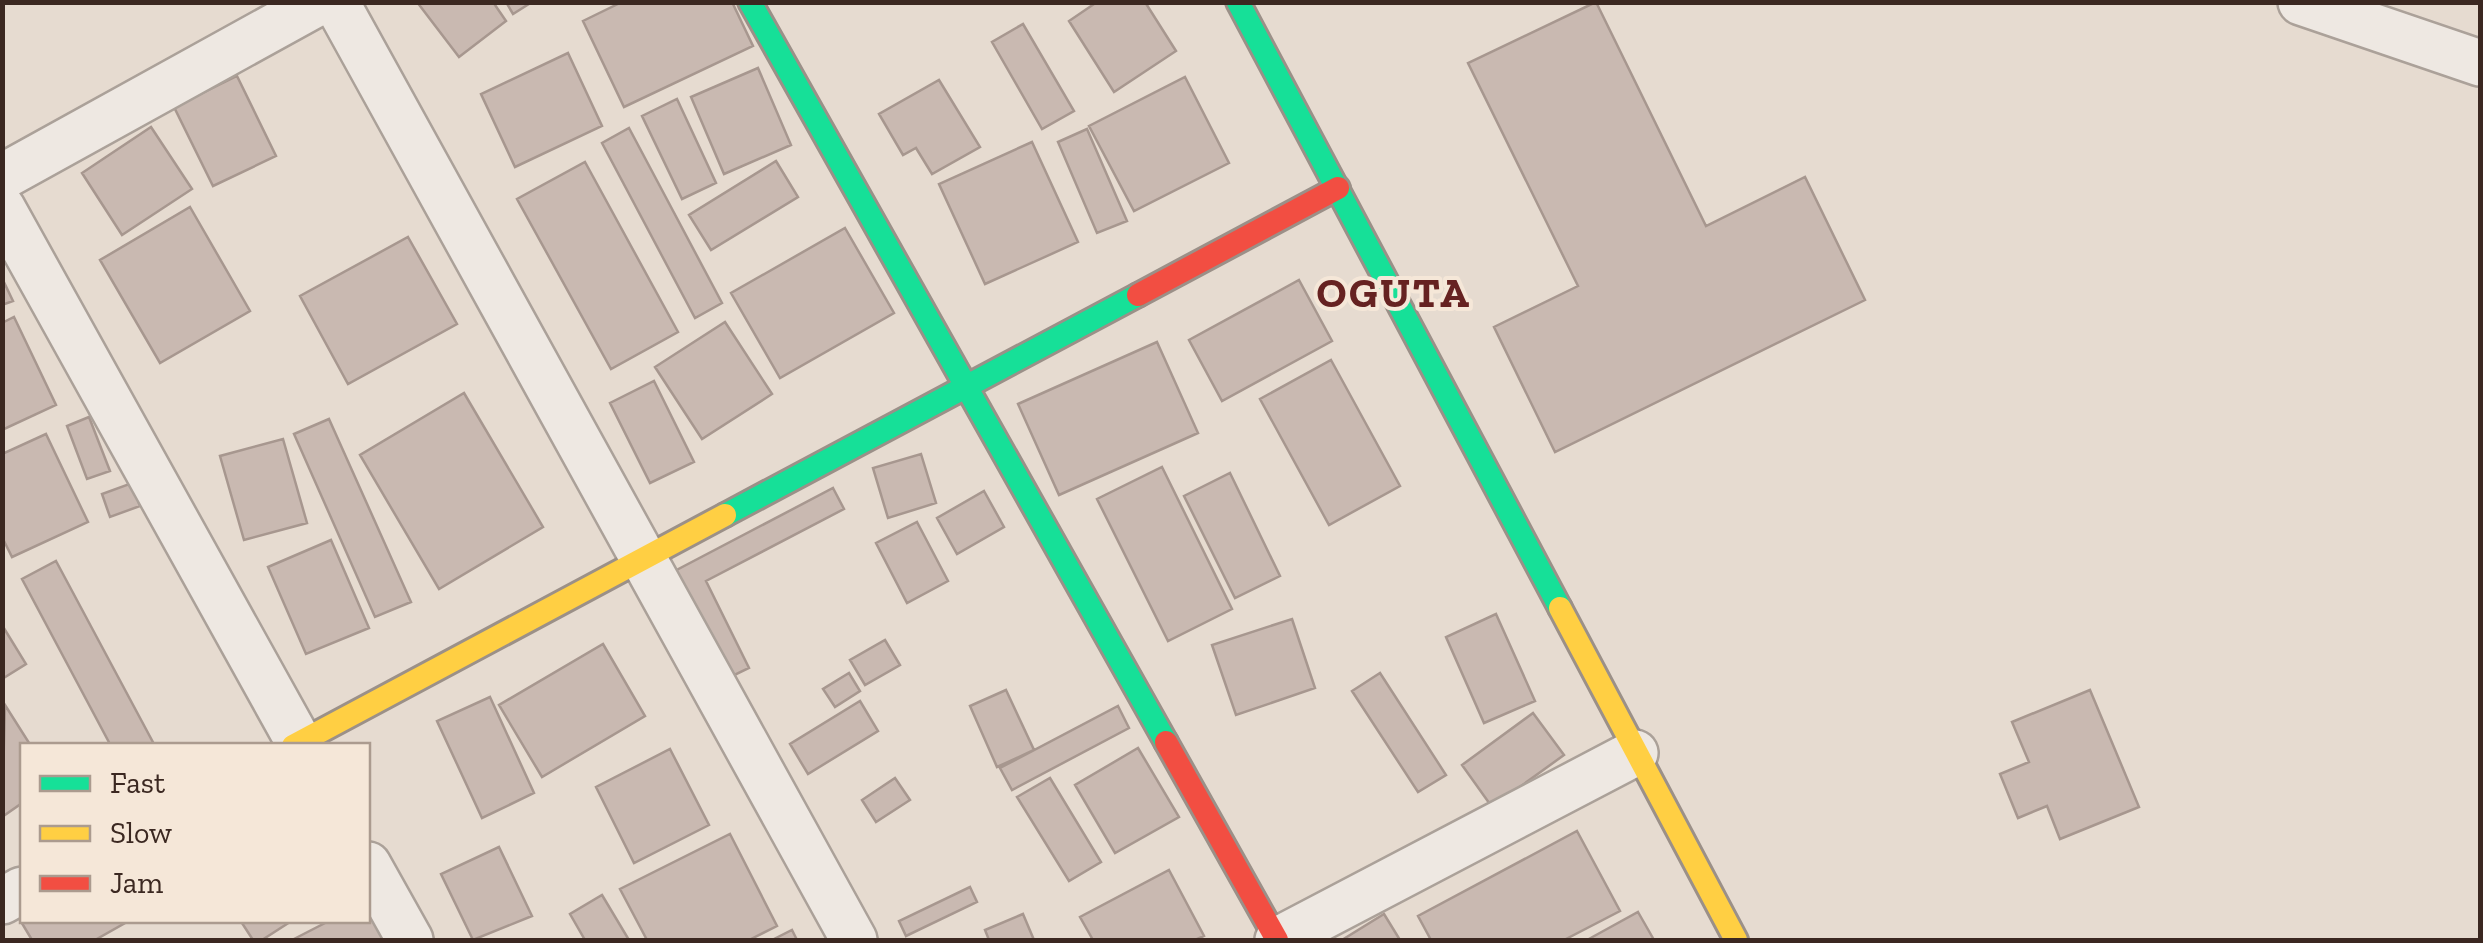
<svg xmlns="http://www.w3.org/2000/svg" width="2483" height="943" font-family="'Zilla Slab',serif">
	<style>
		.building { fill: #c9b9b1; stroke: #a7978f; stroke-width: 2.5 }
		.lines { fill: none; stroke-linecap: round; stroke-linejoin: round }
		.street-casing { stroke: #aba199; stroke-width: 50 }
		.fast-casing { stroke: #9b9088; stroke-width: 28 }
		.slow-casing { stroke: #9b9088; stroke-width: 28 }
		.jam-casing { stroke: #9b9088; stroke-width: 28 }
		.street { stroke: #eee8e2; stroke-width: 45 }
		.fast { stroke: #16e098; stroke-width: 22 }
		.slow { stroke: #ffcf43; stroke-width: 22 }
		.jam { stroke: #f24e42; stroke-width: 22 }
		.labels { text-anchor: middle; stroke-width: 8; stroke-linejoin: round; paint-order: stroke }
		.district-label { font-size: 42px; font-weight: bold; letter-spacing: 2.5px; fill: #662221; stroke: #f5e7d8 }
	</style>
	<rect width="100%" height="100%" fill="#e6dbd0"/>
	<!-- building -->
	<path class="building" d="M417 2H493L506 21 459 57Z
		M506 2H532L513 14Z
		M622 2H732L753 46 624 107 583 21Z
		M1097 2H1145L1176 51 1114 92 1069 21Z
		M1596 2 1706 226 1805 177 1865 300 1555 452 1494 327 1578 286 1468 63Z
		M1023 24 1074 111 1042 129 992 42Z
		M568 53 602 126 515 167 481 94Z
		M758 68 791 145 724 174 691 97Z
		M237 76 276 156 213 186 174 107Z
		M1185 77 1229 163 1134 211 1089 126Z
		M939 80 980 147 932 174 916 148 903 155 879 114Z
		M677 99 716 183 682 199 642 116Z
		M151 127 192 189 122 235 82 173Z
		M629 128 722 303 695 318 602 143Z
		M1087 129 1127 221 1097 233 1058 142Z
		M1032 142 1078 242 985 284 939 184Z
		M776 161 798 197 711 250 689 215Z
		M585 162 678 332 611 369 517 199Z
		M190 207 250 311 160 363 100 260Z
		M845 228 894 313 780 378 731 293Z
		M408 237 457 324 348 384 300 296Z
		M2 278 13 301 2 305Z
		M1299 280 1332 341 1222 401 1189 340Z
		M14 317 56 405 2 430V323Z
		M725 322 772 394 702 439 655 367Z
		M1157 342 1198 433 1059 495 1018 404Z
		M1331 360 1400 486 1329 525 1260 399Z
		M654 381 694 462 650 483 610 403Z
		M464 393 543 527 439 589 360 455Z
		M89 417 110 471 87 479 67 426Z
		M329 419 411 602 375 617 294 434Z
		M46 434 88 522 12 557 2 537V454Z
		M283 439 307 523 244 540 220 456Z
		M921 454 936 503 888 518 873 468Z
		M1162 467 1232 609 1168 641 1097 499Z
		M1230 473 1280 576 1235 598 1184 496Z
		M132 483 140 506 110 517 102 494Z
		M833 488 844 509 706 581 749 668 724 680 669 574Z
		M984 491 1004 527 957 554 937 518Z
		M917 522 948 581 907 603 876 543Z
		M331 540 369 628 306 654 268 567Z
		M56 561 155 746H111L22 579Z
		M1496 614 1535 701 1484 723 1446 637Z
		M1292 619 1315 688 1236 715 1212 645Z
		M2 625 26 664 2 679Z
		M885 640 900 665 865 685 850 660Z
		M603 644 645 716 542 777 499 705Z
		M849 673 860 691 835 707 823 689Z
		M1380 673 1446 775 1418 792 1352 691Z
		M1006 690 1034 750 997 767 970 706Z
		M2090 690 2139 807 2060 839 2047 806 2018 818 2000 774 2029 762 2012 722Z
		M490 697 534 793 482 818 437 721Z
		M860 701 878 731 808 774 790 744Z
		M5 705 31 746H22V803L2 817Z
		M1118 706 1129 728 1012 790 1000 768Z
		M1533 713 1564 755 1492 807 1462 765Z
		M1138 748 1179 817 1115 853 1075 785Z
		M670 749 709 825 634 863 596 787Z
		M895 778 910 800 876 822 862 800Z
		M1050 778 1101 862 1069 881 1017 797Z
		M1577 831 1620 911 1564 940H1431L1418 916Z
		M730 834 777 926 749 940H647L620 889Z
		M499 847 532 916 473 940 441 874Z
		M1169 870 1204 936 1195 940H1093L1080 917Z
		M970 887 977 902 906 936 899 921Z
		M602 895 629 940H585L570 914Z
		M368 902 387 940H292L331 920H368Z
		M1638 912 1654 940H1587Z
		M1023 914 1034 940H989L985 930Z
		M1384 914 1400 940H1342Z
		M22 919 123 920 125 923 95 940H32L20 920Z
		M240 920H293L262 940H253Z
		M792 930 797 940H772Z"/>
	<g class="lines">
		<!-- street casing -->
		<g class="street-casing">
			<path id="street" d="M336 2 854 940
				M2301 2 2480 63
				M2 177 319 2
				M2 208 301 746
				M368 865 410 940
				M2 901 22 890
				M1278 940 1635 753"/>
		</g>
		<!-- fast casing -->
		<g class="fast-casing">
			<path id="fast" d="M750 2 1166 742
				M1238 2 1560 608
				M725 515 1138 295"/>
		</g>
		<!-- slow casing -->
		<g class="slow-casing">
			<path id="slow" d="M1560 608 1736 940
				M293 746 725 515"/>
		</g>
		<!-- jam casing -->
		<g class="jam-casing">
			<path id="jam" d="M1138 295 1338 188
				M1166 742 1277 940"/>
		</g>
		<!-- street -->
		<use href="#street" class="street"/>
		<!-- fast -->
		<use href="#fast" class="fast"/>
		<!-- slow -->
		<use href="#slow" class="slow"/>
		<!-- jam -->
		<use href="#jam" class="jam"/>
	</g>
	<g class="labels">
		<!-- district labels -->
		<g class="district-label">
			<text x="1394" y="307">OGUTA</text>
		</g>
	</g>
	<!-- border -->
	<rect width="2483" height="943" fill="none" stroke="#3b2821" stroke-width="10"/>
	<!-- legend -->
	<rect x="20" y="743" width="350" height="180" fill="#f5e7d8" stroke="#ab9b8f" stroke-width="2.5"/>
	<rect x="40" y="776" width="50" height="15" fill="#16e098" stroke="#ab9b8f" stroke-width="2.5"/>
	<text x="110" y="793" font-size="30" fill="#3b2821">Fast</text>
	<rect x="40" y="826" width="50" height="15" fill="#ffcf43" stroke="#ab9b8f" stroke-width="2.5"/>
	<text x="110" y="843" font-size="30" fill="#3b2821">Slow</text>
	<rect x="40" y="876" width="50" height="15" fill="#f24e42" stroke="#ab9b8f" stroke-width="2.5"/>
	<text x="110" y="893" font-size="30" fill="#3b2821">Jam</text>
</svg>
